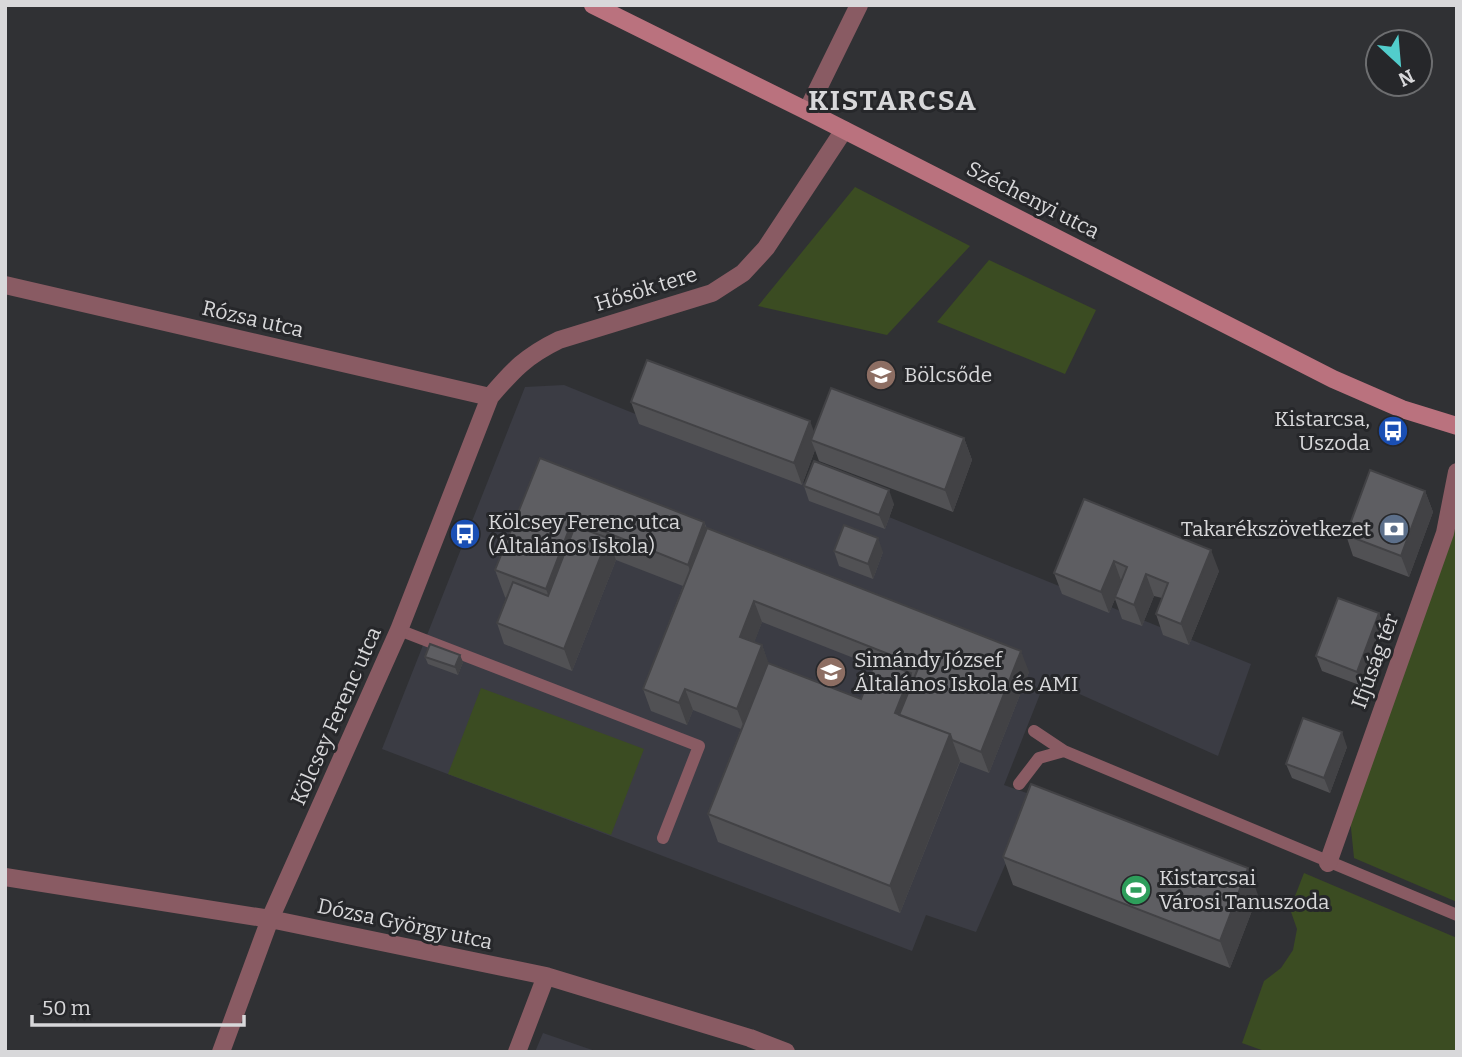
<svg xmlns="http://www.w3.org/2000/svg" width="1462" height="1057" font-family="Bitter,serif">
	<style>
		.built { fill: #3b3c44 }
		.green { fill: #3b4c22 }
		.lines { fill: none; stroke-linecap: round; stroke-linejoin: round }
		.service { stroke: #895b63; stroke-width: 12 }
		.minor { stroke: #895b63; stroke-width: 18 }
		.secondary { stroke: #ba727e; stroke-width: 18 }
		.wall { fill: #515154; fill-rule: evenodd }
		.shaded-wall { fill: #424245 }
		.building { fill: #5e5e62; stroke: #424245; stroke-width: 2 }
		.labels { text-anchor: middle; stroke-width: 6; stroke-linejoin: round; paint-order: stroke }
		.street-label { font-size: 21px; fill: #d8d8da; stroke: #26272a }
		.poi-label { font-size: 21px; fill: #d8d8da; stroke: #26272a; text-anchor: start }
		.district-label { font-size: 28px; font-weight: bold; letter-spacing: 2px; fill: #d8d8da; stroke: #26272a }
	</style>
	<rect width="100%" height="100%" fill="#303134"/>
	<!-- built -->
	<path class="built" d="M564 385 1251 664 1218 756 1046 679 1004 785 1035 796 976 932 926 915 912 951 382 749 525 387Z
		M543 1033 598 1052H535Z"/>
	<!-- green -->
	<path class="green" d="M855 187 970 246 887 335 758 306Z
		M989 260 1096 310 1065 374 937 322Z
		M1457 520V902L1354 858 1350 818Z
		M481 688 644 749 611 835 448 774Z
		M1304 873 1457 938V1052H1267L1242 1043 1264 981 1281 968 1293 950 1297 929 1290 909Z"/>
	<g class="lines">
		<!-- service -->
		<path class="service" d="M399 630 699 746 663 838
			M1034 731 1064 751 1457 915
			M1019 784 1039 758 1064 751"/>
		<!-- minor -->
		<path class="minor" d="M807 111 859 5
			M5 285 490 397
			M1328 863 1445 533 1457 472
			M5 877 270 919 546 976 750 1038 786 1052
			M221 1052 270 919 399 630 490 397C513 370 526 356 559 340L712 293 743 273 766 248 844 130
			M517 1052 546 976"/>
		<!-- secondary -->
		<path class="secondary" d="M593 5 807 111 1333 379 1402 409 1457 426"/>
	</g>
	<!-- wall -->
	<path class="wall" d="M631 402 814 432 964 438 972 460 953 512 819 461 815 450 802 485 639 424Z
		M540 458 704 522 707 528 1029 672 989 773 960 762 900 913 718 842 708 814 741 729 693 710 687 725 651 711 643 689 683 586 616 560 572 671 504 644 497 623 506 598 505 597 495 570ZM762 622 874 666 861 699 768 663 762 645 754 642Z
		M804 486 894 504 885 529 809 501Z
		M1425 491 1433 512 1409 577 1353 556 1346 535Z
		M1084 499 1219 571 1189 645 1163 635 1156 614 1162 598 1154 596 1142 626 1122 619 1115 599 1109 613 1062 594 1054 573Z
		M834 551 883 552 873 579 839 566Z
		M1379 613 1384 628 1362 686 1322 671 1316 656Z
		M425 657 463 662 458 675 428 664Z
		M1347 747 1330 793 1292 778 1286 764Z
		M1003 857 1258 895 1230 968 1013 885Z"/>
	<!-- shaded-wall -->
	<path class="shaded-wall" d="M810 421 818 442 811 440 815 450 802 485 794 463Z
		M964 438 972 460 953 512 945 490Z
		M889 490 894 504 885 529 879 515Z
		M1425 491 1433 512 1409 577 1401 556Z
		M573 519 583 547 556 617 546 589Z
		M704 522 714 549 698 592 688 565Z
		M608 538 616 560 572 671 564 649Z
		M878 538 883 552 873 579 868 564Z
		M1211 550 1219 571 1189 645 1181 624Z
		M1114 561 1122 583 1109 613 1101 592Z
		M1146 574 1154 596 1142 626 1134 605Z
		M754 601 762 622 748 659 740 637Z
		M1379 613 1384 628 1362 686 1357 672Z
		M762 645 770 667 745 730 737 709Z
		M1021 651 1029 672 989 773 981 752Z
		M460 655 463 662 458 675 455 667Z
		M911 673 921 701 912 725 895 713Z
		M685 689 693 710 687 725 679 703Z
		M1342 732 1347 747 1330 793 1324 778Z
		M950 734 960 761 900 913 890 886Z
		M1248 868 1258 895 1230 968 1220 941Z"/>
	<!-- building -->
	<path class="building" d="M647 360 810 421 794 463 631 402Z
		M831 388 964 438 945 490 811 440Z
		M540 458 704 522 688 565 573 519 546 589 495 570Z
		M814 461 889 490 879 515 804 486Z
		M1370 470 1425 491 1401 556 1346 535Z
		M1084 499 1211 550 1181 624 1156 614 1168 583 1146 574 1134 605 1115 597 1127 567 1114 561 1101 592 1054 573Z
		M844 525 878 538 868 564 834 551Z
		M575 526 608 538 564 649 497 623 513 582 548 596Z
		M707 528 1021 651 981 752 952 740 950 734 899 715 919 666 754 601 740 637 762 645 737 709 685 689 679 703 643 689Z
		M1338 598 1379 613 1357 672 1316 656Z
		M430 644 460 655 455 667 425 657Z
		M876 660 911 673 895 713 950 734 890 886 708 814 768 663 861 699Z
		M1303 718 1342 732 1324 778 1286 764Z
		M1031 784 1248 868 1220 941 1003 857Z"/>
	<!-- icons -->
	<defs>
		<g id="school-disc" transform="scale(1.575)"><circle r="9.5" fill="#8d6e63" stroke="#26272a"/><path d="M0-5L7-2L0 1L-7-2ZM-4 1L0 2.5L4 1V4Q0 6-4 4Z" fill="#fff"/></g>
		<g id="bus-disc" transform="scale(1.575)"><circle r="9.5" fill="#1a4fb4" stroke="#26272a"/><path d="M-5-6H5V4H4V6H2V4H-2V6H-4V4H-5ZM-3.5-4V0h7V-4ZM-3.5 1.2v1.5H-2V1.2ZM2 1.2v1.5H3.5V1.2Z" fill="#fff"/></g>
		<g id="bank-disc" transform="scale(1.575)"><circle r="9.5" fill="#5c6f8a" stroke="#26272a"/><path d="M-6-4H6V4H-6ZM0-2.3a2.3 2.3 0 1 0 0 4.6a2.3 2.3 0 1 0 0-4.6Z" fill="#fff"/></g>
		<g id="stadium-disc" transform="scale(1.575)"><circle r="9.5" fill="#2e9e5b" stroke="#26272a"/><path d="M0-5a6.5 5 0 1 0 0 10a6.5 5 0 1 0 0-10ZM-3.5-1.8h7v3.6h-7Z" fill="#fff"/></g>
	</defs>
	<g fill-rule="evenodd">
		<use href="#school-disc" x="881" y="375"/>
		<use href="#bus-disc" x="1393" y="431"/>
		<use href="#bank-disc" x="1394" y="529"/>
		<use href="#bus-disc" x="465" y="534"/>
		<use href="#school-disc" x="831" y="672"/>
		<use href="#stadium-disc" x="1136" y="890"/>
	</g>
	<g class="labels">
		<!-- street labels -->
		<g class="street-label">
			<text transform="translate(1033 200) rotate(27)" y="7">Széchenyi utca</text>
			<text transform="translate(646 289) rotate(-17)" y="7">Hősök tere</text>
			<text transform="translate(253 319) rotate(13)" y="7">Rózsa utca</text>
			<text transform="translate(1375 661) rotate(-70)" y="7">Ifjúság tér</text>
			<text transform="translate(336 716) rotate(-66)" y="7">Kölcsey Ferenc utca</text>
			<text transform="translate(405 924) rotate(12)" y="7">Dózsa György utca</text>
		</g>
		<!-- poi labels -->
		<g class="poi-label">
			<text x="904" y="382">Bölcsőde</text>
			<text x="1370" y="426" text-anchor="end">Kistarcsa,<tspan x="1370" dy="24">Uszoda</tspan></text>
			<text x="488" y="529">Kölcsey Ferenc utca<tspan x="488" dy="24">(Általános Iskola)</tspan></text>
			<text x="1371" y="536" text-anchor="end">Takarékszövetkezet</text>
			<text x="854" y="667">Simándy József<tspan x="854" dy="24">Általános Iskola és AMI</tspan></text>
			<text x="1159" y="885">Kistarcsai<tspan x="1159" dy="24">Városi Tanuszoda</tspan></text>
		</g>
		<!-- district labels -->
		<g class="district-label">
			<text x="893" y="110">KISTARCSA</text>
		</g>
	</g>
	<!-- border -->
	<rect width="1462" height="1057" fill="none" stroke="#d8d8da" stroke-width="14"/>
	<!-- north arrow -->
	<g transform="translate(1399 63) rotate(154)"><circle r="33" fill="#26272a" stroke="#6d6e70" stroke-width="2"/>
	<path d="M0-5L12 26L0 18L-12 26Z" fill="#52cdcc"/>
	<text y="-10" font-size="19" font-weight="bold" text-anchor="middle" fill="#d8d8da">N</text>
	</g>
	<!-- scale -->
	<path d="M32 1015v10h212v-10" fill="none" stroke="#d8d8da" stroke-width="3.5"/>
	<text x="42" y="1015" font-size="21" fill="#d8d8da" stroke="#26272a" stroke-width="5" paint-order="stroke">50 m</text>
</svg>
